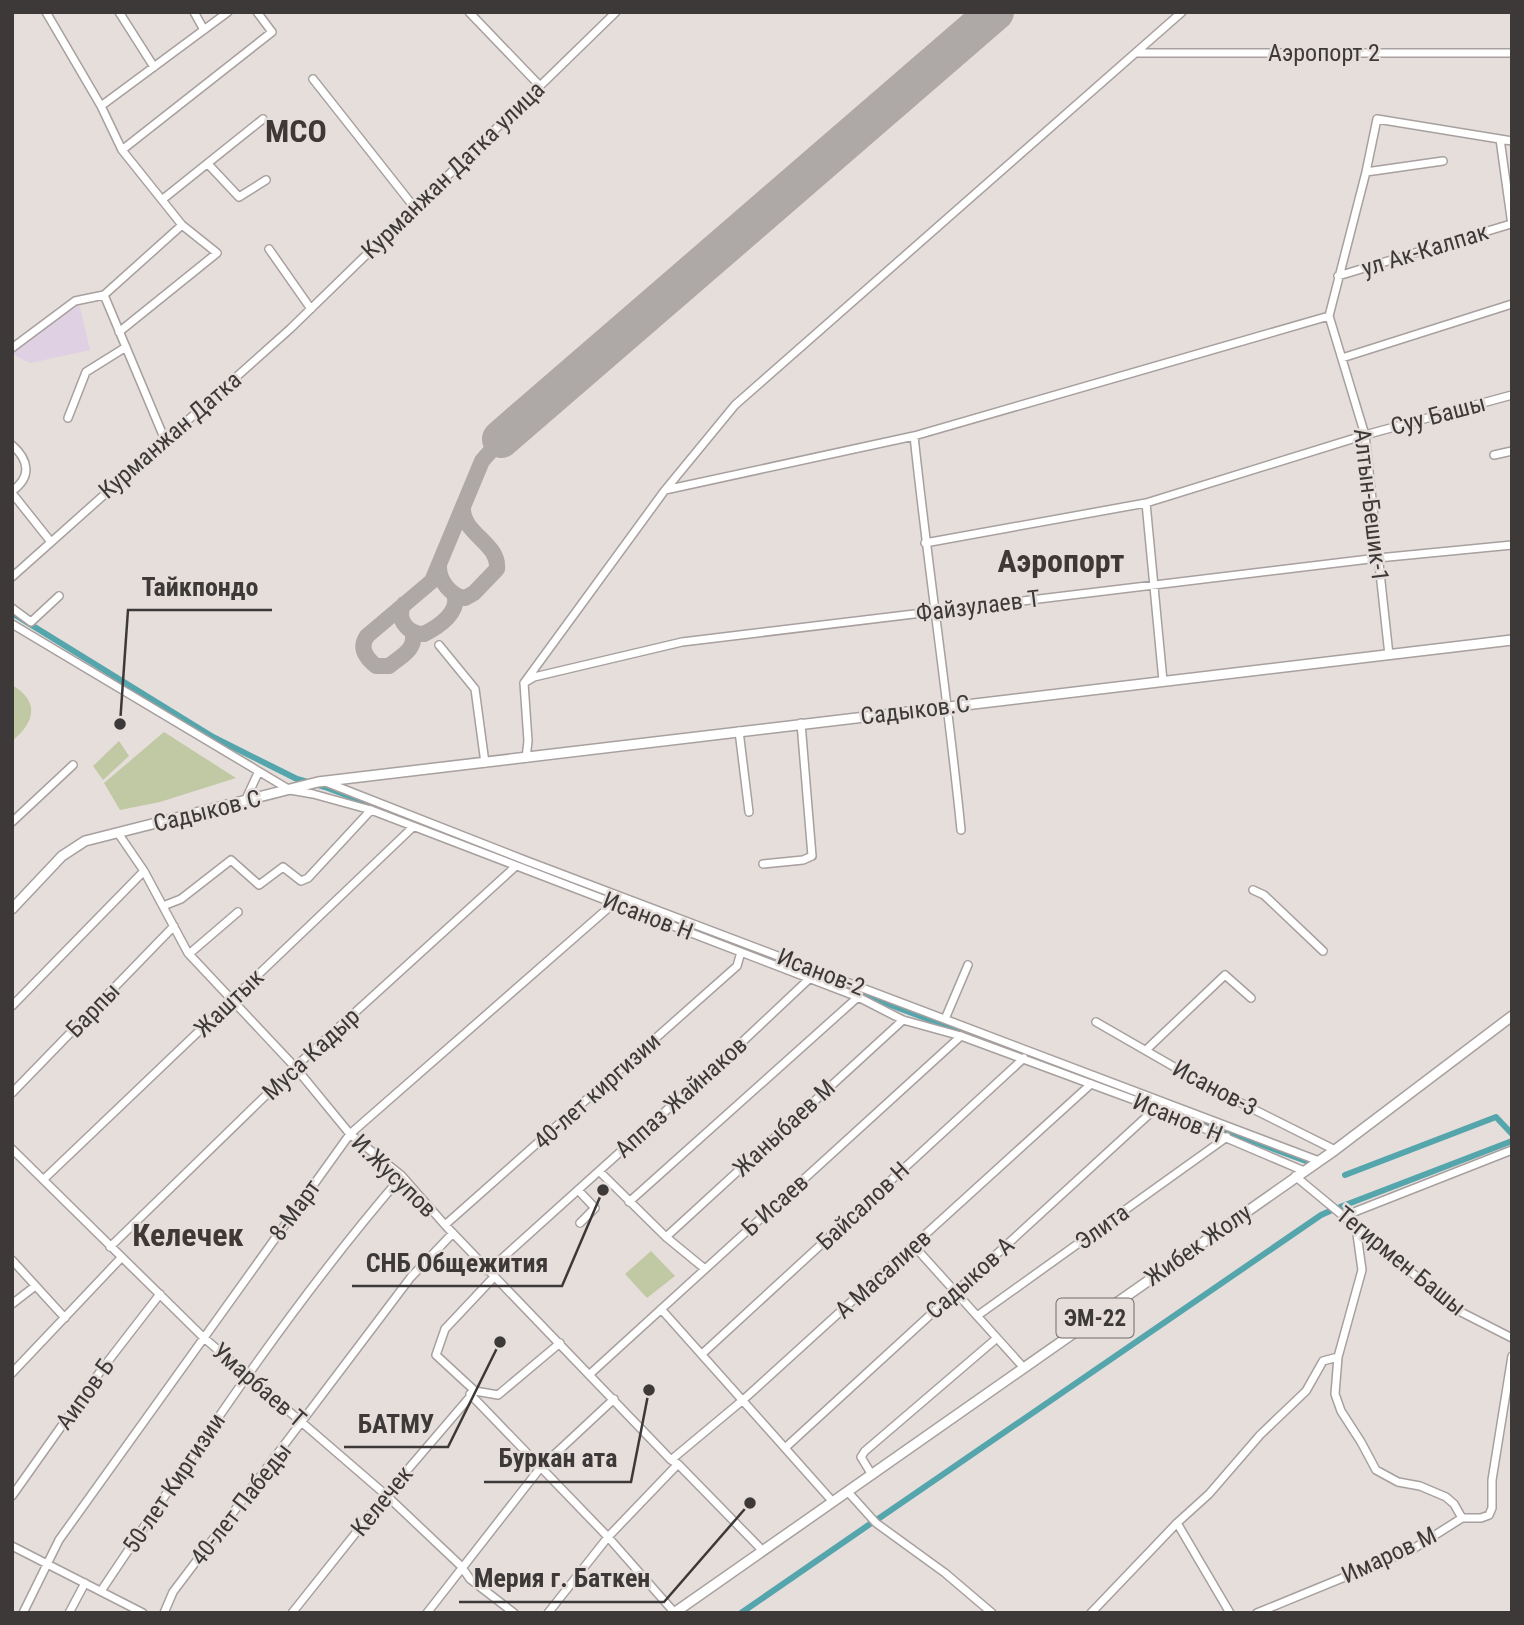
<svg xmlns="http://www.w3.org/2000/svg" width="1524" height="1625" font-family="'Roboto Condensed',sans-serif">
	<style>
		.commercial { fill: #dfd0e3 }
		.green { fill: #c1c9a4 }
		.lines { fill: none; stroke-linecap: round; stroke-linejoin: round }
		.canal { stroke: #55a5ac; stroke-width: 6 }
		.taxiway { stroke: #aea8a6; stroke-width: 16 }
		.runway { stroke: #aea8a6; stroke-width: 38 }
		.minor-casing { stroke: #a7a09e; stroke-width: 10 }
		.major-casing { stroke: #a7a09e; stroke-width: 12 }
		.minor { stroke: #fff; stroke-width: 7 }
		.major { stroke: #fff; stroke-width: 9 }
		.labels { text-anchor: middle; stroke-width: 5; stroke-linejoin: round; paint-order: stroke }
		.shield { fill: #e5dedb; stroke: #6f6a69; stroke-width: 2 }
		.shield-label { font-size: 23px; font-weight: bold; fill: #3c3938 }
		.street-label { font-size: 24px; fill: #3c3938; stroke: #e5dedb }
		.district-label { font-size: 32px; font-weight: bold; fill: #3e3836; stroke: #e5dedb }
		.leader { fill: none; stroke: #3c3938; stroke-width: 2.5 }
		.callout-dot { fill: #3c3938; stroke: #e5dedb; stroke-width: 2.5 }
		.callout-label { font-size: 26px; text-anchor: middle; font-weight: bold; fill: #3c3938; stroke: #e5dedb; stroke-width: 5; stroke-linejoin: round; paint-order: stroke }
	</style>
	<rect width="100%" height="100%" fill="#e5dedb"/>
	<!-- commercial -->
	<path class="commercial" d="M79 303 90 350 30 363 12 354V349Z"/>
	<!-- green -->
	<path class="green" d="M12 685C41 702 34 723 12 741Z
		M164 732 236 778 160 802 120 810 104 783Z
		M119 741 129 756 103 780 93 766Z
		M651 1251 675 1276 647 1298 625 1274Z"/>
	<g class="lines">
		<!-- canal -->
		<path class="canal" d="M12 613 213 737 297 779 325 787 776 959 840 986 1144 1100
			M1164 1108 1306 1161
			M1345 1175 1496 1117 1512 1134
			M1340 1207 1512 1141
			M878 1519 1321 1215 1330 1211
			M741 1613 870 1524"/>
		<!-- taxiway -->
		<path class="taxiway" d="M439 567C439 581 451 596 465 598L474 593 497 569C500 544 463 534 463 509
			M404 604C395 619 408 634 424 634 438 627 461 612 454 594
			M412 631C418 649 401 656 389 666H376C366 658 359 648 367 636L432 581 482 461 501 439"/>
		<!-- runway -->
		<path class="runway" d="M501 439 995 12"/>
		<!-- minor casing -->
		<g class="minor-casing">
			<path id="minor" d="M46 12 101 106 122 150 182 225 217 253 119 332
				M119 12 154 67
				M194 12 204 30
				M469 12 540 86
				M1136 53H1512
				M313 79 414 207
				M101 106 228 12
				M1500 139 1512 225
				M122 150 272 32 257 12
				M208 164 239 197 266 180
				M1366 172 1443 161
				M163 199 263 119
				M269 249 311 309
				M1338 276 1511 224
				M104 295 165 440
				M104 295 182 225
				M1329 316 1365 435 1389 655
				M12 348 75 301 104 295
				M1342 358 1512 304
				M68 418 86 372 126 347
				M914 436C928 568 948 698 961 830
				M12 445C29 460 32 477 12 491
				M1494 455 1512 451
				M666 489 735 405 1182 12
				M12 493 51 542
				M925 543 1146 503
				M12 577 290 329 616 12
				M12 608 31 622 59 596
				M12 624 290 790 313 794 371 810 858 997 903 1020 961 1036 1156 1108 1304 1171
				M439 645 475 689 485 763
				M1163 681 1146 503 1365 435 1512 395
				M524 683 665 490 914 436 1329 316 1366 172 1377 119 1512 141
				M739 731 749 812
				M526 758 528 741 524 683 534 677 682 642 1378 558 1512 545
				M323 781 527 861 1319 1161
				M245 801 258 773
				M12 822 73 765
				M118 833 144 871 188 953 295 1067 350 1134 402 1176 445 1225 671 1460 678 1464 763 1551
				M763 864 803 860 812 856 801 723
				M1253 890 1264 895 1323 951
				M163 906 181 899 231 860 259 885 283 867 301 881 308 878 371 810
				M189 954 238 912
				M12 1006 144 871
				M945 1019 968 965
				M1096 1022 1209 1087 1335 1150
				M1146 1050 1225 975 1251 998
				M12 1093 174 926
				M12 1149 203 1337 386 1495 461 1566 470 1579 514 1613
				M599 1171 666 1237 705 1269
				M1295 1176 1457 1310 1512 1338
				M44 1179 413 827
				M578 1190 595 1208 580 1223
				M629 1202 858 997
				M1344 1216 1512 1150
				M445 1225 737 966 741 952
				M1356 1227 1362 1270 1338 1357 1335 1394 1341 1411 1361 1442 1376 1470 1398 1482 1420 1486 1446 1497 1454 1504 1462 1518
				M666 1237 903 1020
				M914 1246 1024 1368
				M110 1247 295 1067 516 866
				M12 1260 65 1318
				M488 1271 740 1044 809 979
				M494 1277 445 1329 436 1355 475 1391 498 1395 560 1343
				M12 1304 34 1287
				M661 1309 833 1502
				M977 1316 1227 1137
				M702 1354 1024 1058
				M12 1373 121 1258
				M590 1374 961 1036
				M470 1394 608 1537 674 1612
				M785 1448 1156 1108
				M671 1460 743 1400 1091 1084
				M872 1475 861 1457 865 1451 997 1338
				M848 1492 876 1523 945 1573 992 1613
				M12 1496 102 1369 160 1294
				M1177 1523 1230 1613
				M12 1546 143 1613
				M101 1591C195 1451 291 1304 402 1176
				M23 1613 59 1540 350 1134 614 903
				M69 1613 85 1583
				M164 1613 173 1592 411 1277 453 1233
				M292 1613 386 1495 475 1391
				M427 1613 541 1467 614 1399
				M548 1613 608 1537 678 1464
				M1091 1613 1177 1523 1209 1494 1260 1435 1306 1391 1323 1361 1338 1357
				M1257 1613 1413 1549 1462 1518H1481L1489 1515 1492 1508V1480L1512 1356"/>
		</g>
		<!-- major casing -->
		<g class="major-casing">
			<path id="major" d="M12 909 62 856 85 841 318 782 1512 640
				M674 1613 1335 1150 1512 1016"/>
		</g>
		<!-- minor -->
		<use href="#minor" class="minor"/>
		<!-- major -->
		<use href="#major" class="major"/>
	</g>
	<g class="labels">
		<!-- shield labels -->
		<rect class="shield" x="1056.5" y="1298.5" width="77" height="39" rx="5"/>
		<g class="shield-label">
			<text x="1095" y="1326">ЭМ-22</text>
		</g>
		<!-- street labels -->
		<g class="street-label">
			<text x="1324" y="61">Аэропорт 2</text>
			<text transform="translate(453 170) rotate(-44)" y="8">Курманжан Датка улица</text>
			<text transform="translate(1425 250) rotate(-17)" y="8">ул Ак-Калпак</text>
			<text transform="translate(1438 415) rotate(-15)" y="8">Суу Башы</text>
			<text transform="translate(170 435) rotate(-41)" y="8">Курманжан Датка</text>
			<text transform="translate(1371 505) rotate(83)" y="8">Алтын-Бешик-1</text>
			<text transform="translate(978 606) rotate(-7)" y="8">Файзулаев Т</text>
			<text transform="translate(915 710) rotate(-7)" y="8">Садыков.С</text>
			<text transform="translate(207 811) rotate(-14)" y="8">Садыков.С</text>
			<text transform="translate(648 916) rotate(21)" y="8">Исанов Н</text>
			<text transform="translate(821 972) rotate(21)" y="8">Исанов-2</text>
			<text transform="translate(229 1003) rotate(-44)" y="8">Жаштык</text>
			<text transform="translate(93 1010) rotate(-46)" y="8">Барпы</text>
			<text transform="translate(311 1054) rotate(-43)" y="8">Муса Кадыр</text>
			<text transform="translate(1215 1088) rotate(28)" y="8">Исанов-3</text>
			<text transform="translate(597 1091) rotate(-42)" y="8">40-лет киргизии</text>
			<text transform="translate(681 1097) rotate(-42)" y="8">Аппаз Жайнаков</text>
			<text transform="translate(1178 1118) rotate(22)" y="8">Исанов Н</text>
			<text transform="translate(784 1128) rotate(-43)" y="8">Жаныбаев М</text>
			<text transform="translate(394 1176) rotate(44)" y="8">И.Жусупов</text>
			<text transform="translate(775 1205) rotate(-42)" y="8">Б Исаев</text>
			<text transform="translate(863 1206) rotate(-43)" y="8">Байсалов Н</text>
			<text transform="translate(295 1210) rotate(-54)" y="8">8-Март</text>
			<text transform="translate(1102 1227) rotate(-36)" y="8">Элита</text>
			<text transform="translate(1198 1245) rotate(-35)" y="8">Жибек Жолу</text>
			<text transform="translate(1401 1261) rotate(39)" y="8">Тегирмен Башы</text>
			<text transform="translate(883 1274) rotate(-42)" y="8">А Масалиев</text>
			<text transform="translate(970 1278) rotate(-42)" y="8">Садыков А</text>
			<text transform="translate(259 1385) rotate(41)" y="8">Умарбаев Т</text>
			<text transform="translate(85 1394) rotate(-54)" y="8">Аипов Б</text>
			<text transform="translate(174 1483) rotate(-56)" y="8">50-лет Киргизии</text>
			<text transform="translate(382 1501) rotate(-51)" y="8">Келечек</text>
			<text transform="translate(241 1504) rotate(-52)" y="8">40-лет Пабеды</text>
			<text transform="translate(1389 1555) rotate(-25)" y="8">Имаров М</text>
		</g>
		<!-- district labels -->
		<g class="district-label">
			<text x="296" y="142">МСО</text>
			<text x="1061" y="572">Аэропорт</text>
			<text x="188" y="1246">Келечек</text>
		</g>
	</g>
	<!-- callouts -->
	<path class="leader" d="M120 724L128 610H272M603 1190L562 1286H352M500 1342L448 1447H344M649 1390L631 1482H484M750 1503L664 1602H459"/>
	<g class="callout-dot">
		<circle cx="120" cy="724" r="7"/>
		<circle cx="603" cy="1190" r="7"/>
		<circle cx="500" cy="1342" r="7"/>
		<circle cx="649" cy="1390" r="7"/>
		<circle cx="750" cy="1503" r="7"/>
	</g>
	<g class="callout-label">
		<text x="200" y="596">Тайкпондо</text>
		<text x="457" y="1272">СНБ Общежития</text>
		<text x="396" y="1433">БАТМУ</text>
		<text x="558" y="1467">Буркан ата</text>
		<text x="562" y="1587">Мерия г. Бaткен</text>
	</g>
	<!-- border -->
	<rect width="1524" height="1625" fill="none" stroke="#3c3938" stroke-width="28"/>
</svg>
